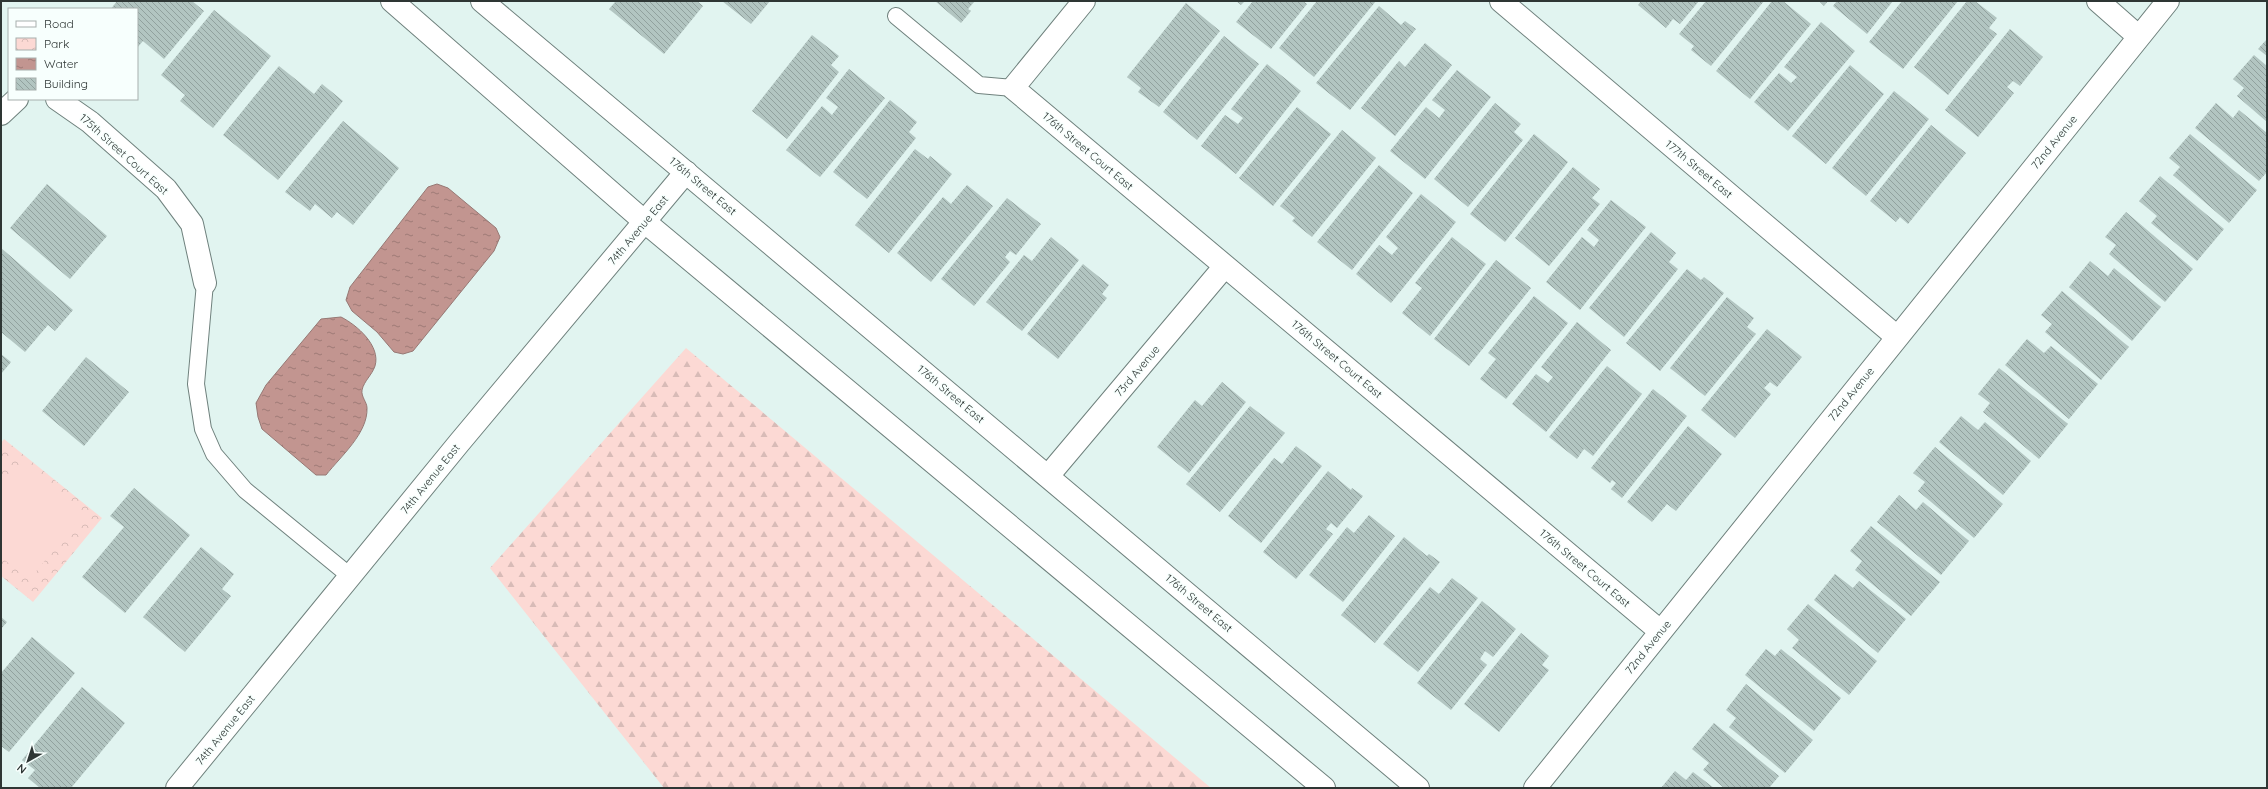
<svg xmlns="http://www.w3.org/2000/svg" width="2268" height="789" font-family="Quicksand,sans-serif">
	<style>
		.forest { fill: url(#forest-firs) }
		.park { fill: url(#park-crowns) }
		.garden { fill: #fcd9d4 }
		.water { fill: url(#water-ripples); stroke: #967874 }
		.building { fill: url(#building-back-hatch) }
		.lines { fill: none; stroke-linecap: round; stroke-linejoin: round }
		.service-casing { stroke: #6f817d; stroke-width: 18 }
		.minor-casing { stroke: #6f817d; stroke-width: 24 }
		.primary-casing { stroke: #6f817d; stroke-width: 24 }
		.service { stroke: #fff; stroke-width: 16 }
		.minor { stroke: #fff; stroke-width: 22 }
		.primary { stroke: #fff; stroke-width: 22 }
		.labels { text-anchor: middle; stroke-width: 3; stroke-linejoin: round; paint-order: stroke }
		.street-label { font-size: 11px; fill: #2e3634; stroke: #f7fffd }
	</style>
	<defs>
		<pattern id="forest-firs" width="22" height="20" patternUnits="userSpaceOnUse"><rect width="22" height="20" fill="#fcd9d4"/><path d="M5 1l3.5 6h-7zM16 11l3.5 6h-7z" fill="#d8bbb7"/></pattern>
		<pattern id="park-crowns" width="20" height="18" patternUnits="userSpaceOnUse"><rect width="20" height="18" fill="#fcd9d4"/><path d="M2 6a3 3 0 1 1 6 0M12 15a3 3 0 1 1 6 0" fill="none" stroke="#d8bbb7"/></pattern>
		<pattern id="water-ripples" width="26" height="14" patternUnits="userSpaceOnUse"><rect width="26" height="14" fill="#c29590"/><path d="M2 4q2-2 4 0t4 0M15 11q2-2 4 0t4 0" fill="none" stroke="#9e7a76"/></pattern>
		<pattern id="building-back-hatch" width="6" height="6" patternUnits="userSpaceOnUse"><rect width="6" height="6" fill="#b2c5c1"/><path d="M-1 5l2 2M0 0l6 6M5-1l2 2" fill="none" stroke="#91a19e"/></pattern>
	</defs>
	<rect width="100%" height="100%" fill="#e1f4f0"/>
	<!-- forest -->
	<path class="forest" d="M686 348 1211 788H664L490 568Z"/>
	<!-- park -->
	<path class="park" d="M4 439 102 518 33 602 1 576V443Z"/>
	<!-- garden -->
	<path class="garden" d="M21 464 83 514 29 580 1 557V489Z"/>
	<!-- water -->
	<path class="water" d="M437 184 448 188 496 228 500 237 494 251 413 351 403 354 394 352 377 332 352 311 346 300 350 287 428 187Z
		M341 317C357 325 381 346 375 366 372 375 364 381 362 390 361 397 367 402 367 408 368 433 341 456 326 475H316L262 429 258 417 256 403 266 385 321 319Z"/>
	<!-- building -->
	<path class="building" d="M117 1H192L204 11 164 59 143 41 137 48V9H111Z
		M616 1H697L703 6 664 54 609 9Z
		M722 1H770L751 24Z
		M935 1H975L968 9 971 11 961 23Z
		M1236 1H1245L1241 5Z
		M1253 1H1303L1307 4 1271 49 1236 22Z
		M1317 1H1376L1314 77 1279 48Z
		M1641 1H1699L1680 24 1673 19 1666 28 1638 5Z
		M1706 1H1764L1711 66 1691 50 1694 46 1679 34Z
		M1772 1H1783L1811 24 1750 99 1716 71Z
		M1819 1H1828L1824 6Z
		M1837 1H1893L1867 34 1833 6Z
		M1902 1H1958L1903 69 1869 42Z
		M1967 1H1975L1997 18 1989 28 1997 34 1948 95 1914 67Z
		M1186 3 1220 31 1159 107 1138 92 1141 88 1127 77Z
		M1379 6 1401 25 1405 21 1416 29 1350 110 1316 83Z
		M214 10 271 56 213 128 180 101 185 95 161 75Z
		M1821 22 1855 51 1788 131 1754 102 1779 73 1791 83 1797 77 1784 67Z
		M2010 29 2043 57 2020 86 2013 81 2007 87 2014 93 1978 137 1945 110Z
		M812 35 839 56 831 65 839 72 787 139 752 111Z
		M1224 36 1259 64 1197 140 1163 112Z
		M2267 39V56L2258 49Z
		M1425 43 1452 65 1395 136 1361 108 1399 61 1405 67Z
		M2254 55 2267 66V122L2237 96 2244 88 2233 79Z
		M1267 64 1301 91 1236 174 1201 146 1225 115 1238 124 1243 118 1231 109Z
		M1850 65 1884 94 1826 164 1792 136Z
		M279 66 314 94 322 84 343 101 278 180 223 135Z
		M849 69 885 98 820 177 786 150 822 106 832 115 838 107 826 98Z
		M1457 70 1491 97 1425 179 1390 151 1426 107 1439 118 1445 110 1432 100Z
		M1894 91 1929 119 1866 196 1832 168Z
		M890 100 917 122 909 132 916 138 867 199 833 172Z
		M1495 103 1521 124 1514 132 1523 140 1468 207 1434 179Z
		M2216 103 2233 118 2239 110 2267 133V172L2259 181 2195 128Z
		M1297 107 1331 134 1273 206 1239 178Z
		M343 121 399 168 353 225 337 212 332 218 315 204 310 211 285 192Z
		M1931 125 1966 153 1908 224 1900 217 1896 222 1870 201Z
		M1342 130 1376 158 1312 237 1292 221 1295 218 1280 206Z
		M1534 134 1568 162 1505 242 1470 214Z
		M2190 134 2257 190 2229 223 2173 175 2180 167 2169 158Z
		M915 149 928 159 930 156 952 174 889 253 855 225Z
		M1379 165 1413 193 1352 270 1317 242Z
		M1573 167 1600 189 1592 198 1600 204 1549 266 1515 238Z
		M2160 176 2224 229 2197 261 2151 223 2157 216 2139 201Z
		M47 184 107 236 70 279 10 228Z
		M967 185 993 206 931 282 897 253 943 197 951 204Z
		M1421 194 1456 222 1391 303 1356 274 1379 245 1392 255 1398 248 1386 237Z
		M1007 198 1041 224 1016 255 1010 251 1005 257 1010 262 974 306 941 279Z
		M1611 200 1646 227 1580 310 1546 282 1582 237 1594 247 1599 240 1587 230Z
		M2126 212 2193 269 2165 302 2109 254 2116 245 2105 237Z
		M1651 232 1676 253 1669 262 1678 269 1624 337 1589 308Z
		M1051 237 1079 260 1022 331 986 302 1024 255 1032 261Z
		M1452 237 1486 264 1430 336 1402 313 1422 288 1415 283Z
		M1 248 73 310 55 331 48 325 25 352 1 332Z
		M1496 260 1531 288 1469 366 1434 339Z
		M2090 261 2108 276 2114 268 2161 307 2132 341 2069 287Z
		M1083 264 1109 285 1102 294 1107 298 1058 359 1027 334Z
		M1687 269 1701 280 1704 277 1724 293 1660 371 1626 343Z
		M2062 291 2129 347 2101 380 2045 332 2052 324 2041 315Z
		M1534 296 1568 323 1506 399 1480 379 1496 359 1488 353Z
		M1727 297 1754 318 1747 327 1756 334 1705 396 1670 368Z
		M1577 322 1611 350 1546 432 1512 404 1536 374 1548 383 1553 377 1541 367Z
		M1767 329 1802 357 1777 387 1770 382 1764 388 1771 394 1735 438 1701 410Z
		M2027 339 2044 353 2051 346 2098 384 2069 419 2005 365Z
		M1 354 11 362 1 374Z
		M86 357 129 392 84 446 42 411Z
		M1607 366 1642 394 1593 456 1584 449 1577 459 1549 437Z
		M1999 368 2068 424 2039 459 1983 412 1990 403 1978 394Z
		M1222 382 1246 402 1189 473 1157 447 1195 400 1202 406Z
		M1653 389 1687 416 1622 498 1611 489 1616 483 1612 480 1610 483 1591 468Z
		M1250 406 1285 433 1220 512 1186 484Z
		M1961 416 1978 430 1985 422 2031 461 2003 495 1939 442Z
		M1688 426 1722 454 1676 511 1667 504 1652 522 1627 502Z
		M1296 446 1322 466 1261 543 1228 516 1274 458 1282 464Z
		M1935 447 2003 504 1974 538 1918 491 1925 482 1913 473Z
		M1328 471 1351 490 1352 488 1363 496 1337 528 1331 523 1326 529 1333 534 1296 579 1263 552Z
		M134 488 190 535 125 613 82 577 124 527 110 516Z
		M1899 495 1916 510 1923 502 1969 541 1941 575 1877 522Z
		M1369 515 1395 536 1343 602 1309 575 1347 527 1354 533Z
		M1871 526 1940 582 1911 616 1855 570 1862 561 1850 551Z
		M1404 537 1427 556 1429 554 1440 562 1375 643 1341 615Z
		M201 547 234 574 222 589 231 596 185 652 143 617Z
		M1835 574 1853 588 1859 581 1906 619 1878 653 1814 600Z
		M1452 578 1478 598 1418 672 1383 644 1430 587 1439 594Z
		M1482 601 1516 629 1493 657 1485 651 1480 659 1487 665 1451 710 1417 683Z
		M1808 604 1877 661 1849 695 1792 648 1799 640 1787 629Z
		M1 617 7 622 1 629Z
		M1521 633 1549 656 1542 665 1549 670 1499 732 1464 704Z
		M32 637 75 673 9 752 1 746V673Z
		M1766 649 1775 656 1781 649 1841 698 1814 731 1745 675Z
		M1746 684 1813 740 1785 773 1729 727 1736 718 1726 710Z
		M82 687 125 723 71 788H40L28 778 35 770 22 760Z
		M1714 723 1779 776 1769 788H1724L1703 770 1709 763 1692 749Z
		M1675 771 1686 780 1693 772 1714 788H1661Z"/>
	<g class="lines">
		<!-- service casing -->
		<g class="service-casing">
			<path id="service" d="M896 16 979 85 1013 88
				M205 283 196 384 203 429 214 454 245 490 350 576"/>
		</g>
		<!-- minor casing -->
		<g class="minor-casing">
			<path id="minor" d="M1084 1 1013 88 1660 631
				M1501 1 1897 337
				M2098 1 2139 37
				M57 99 90 122 166 189 192 224 205 283
				M1 114 17 99
				M1048 476 1225 266
				M177 788 459 443 686 172
				M1535 788 2168 1"/>
		</g>
		<!-- primary casing -->
		<g class="primary-casing">
			<path id="primary" d="M392 1 645 222 1324 788
				M482 1 1418 788"/>
		</g>
		<!-- service -->
		<use href="#service" class="service"/>
		<!-- minor -->
		<use href="#minor" class="minor"/>
		<!-- primary -->
		<use href="#primary" class="primary"/>
	</g>
	<g class="labels">
		<!-- street labels -->
		<g class="street-label">
			<text transform="translate(2054 142) rotate(-51)" y="4">72nd Avenue</text>
			<text transform="translate(1088 151) rotate(40)" y="4">176th Street Court East</text>
			<text transform="translate(124 154) rotate(42)" y="4">175th Street Court East</text>
			<text transform="translate(1699 169) rotate(40)" y="4">177th Street East</text>
			<text transform="translate(703 186) rotate(40)" y="4">176th Street East</text>
			<text transform="translate(638 230) rotate(-50)" y="4">74th Avenue East</text>
			<text transform="translate(1337 359) rotate(40)" y="4">176th Street Court East</text>
			<text transform="translate(1137 371) rotate(-50)" y="4">73rd Avenue</text>
			<text transform="translate(951 394) rotate(40)" y="4">176th Street East</text>
			<text transform="translate(1851 394) rotate(-51)" y="4">72nd Avenue</text>
			<text transform="translate(430 479) rotate(-51)" y="4">74th Avenue East</text>
			<text transform="translate(1585 568) rotate(40)" y="4">176th Street Court East</text>
			<text transform="translate(1199 603) rotate(40)" y="4">176th Street East</text>
			<text transform="translate(1648 647) rotate(-51)" y="4">72nd Avenue</text>
			<text transform="translate(225 730) rotate(-51)" y="4">74th Avenue East</text>
		</g>
	</g>
	<!-- border -->
	<rect width="2268" height="789" fill="none" stroke="#2e3634" stroke-width="4"/>
	<!-- legend -->
	<rect x="8" y="8" width="130" height="92" fill="#f7fffd" stroke="#a7afad"/>
	<rect x="16" y="21" width="20" height="6" fill="#ffffff" stroke="#a7afad"/>
	<text x="44" y="28" font-size="12" fill="#2e3634">Road</text>
	<rect x="16" y="38" width="20" height="12" fill="url(#park-crowns)" stroke="#a7afad"/>
	<text x="44" y="48" font-size="12" fill="#2e3634">Park</text>
	<rect x="16" y="58" width="20" height="12" fill="url(#water-ripples)" stroke="#a7afad"/>
	<text x="44" y="68" font-size="12" fill="#2e3634">Water</text>
	<rect x="16" y="78" width="20" height="12" fill="url(#building-back-hatch)" stroke="#a7afad"/>
	<text x="44" y="88" font-size="12" fill="#2e3634">Building</text>
	<!-- north arrow -->
	<g transform="translate(28 761) rotate(219)" stroke="#f7fffd" stroke-width="3" paint-order="stroke">
	<path d="M0-3L7 15L0 10L-7 15Z" fill="#2e3634"/>
	<text y="-6" font-size="11" font-weight="bold" text-anchor="middle" fill="#2e3634">N</text>
	</g>
</svg>
